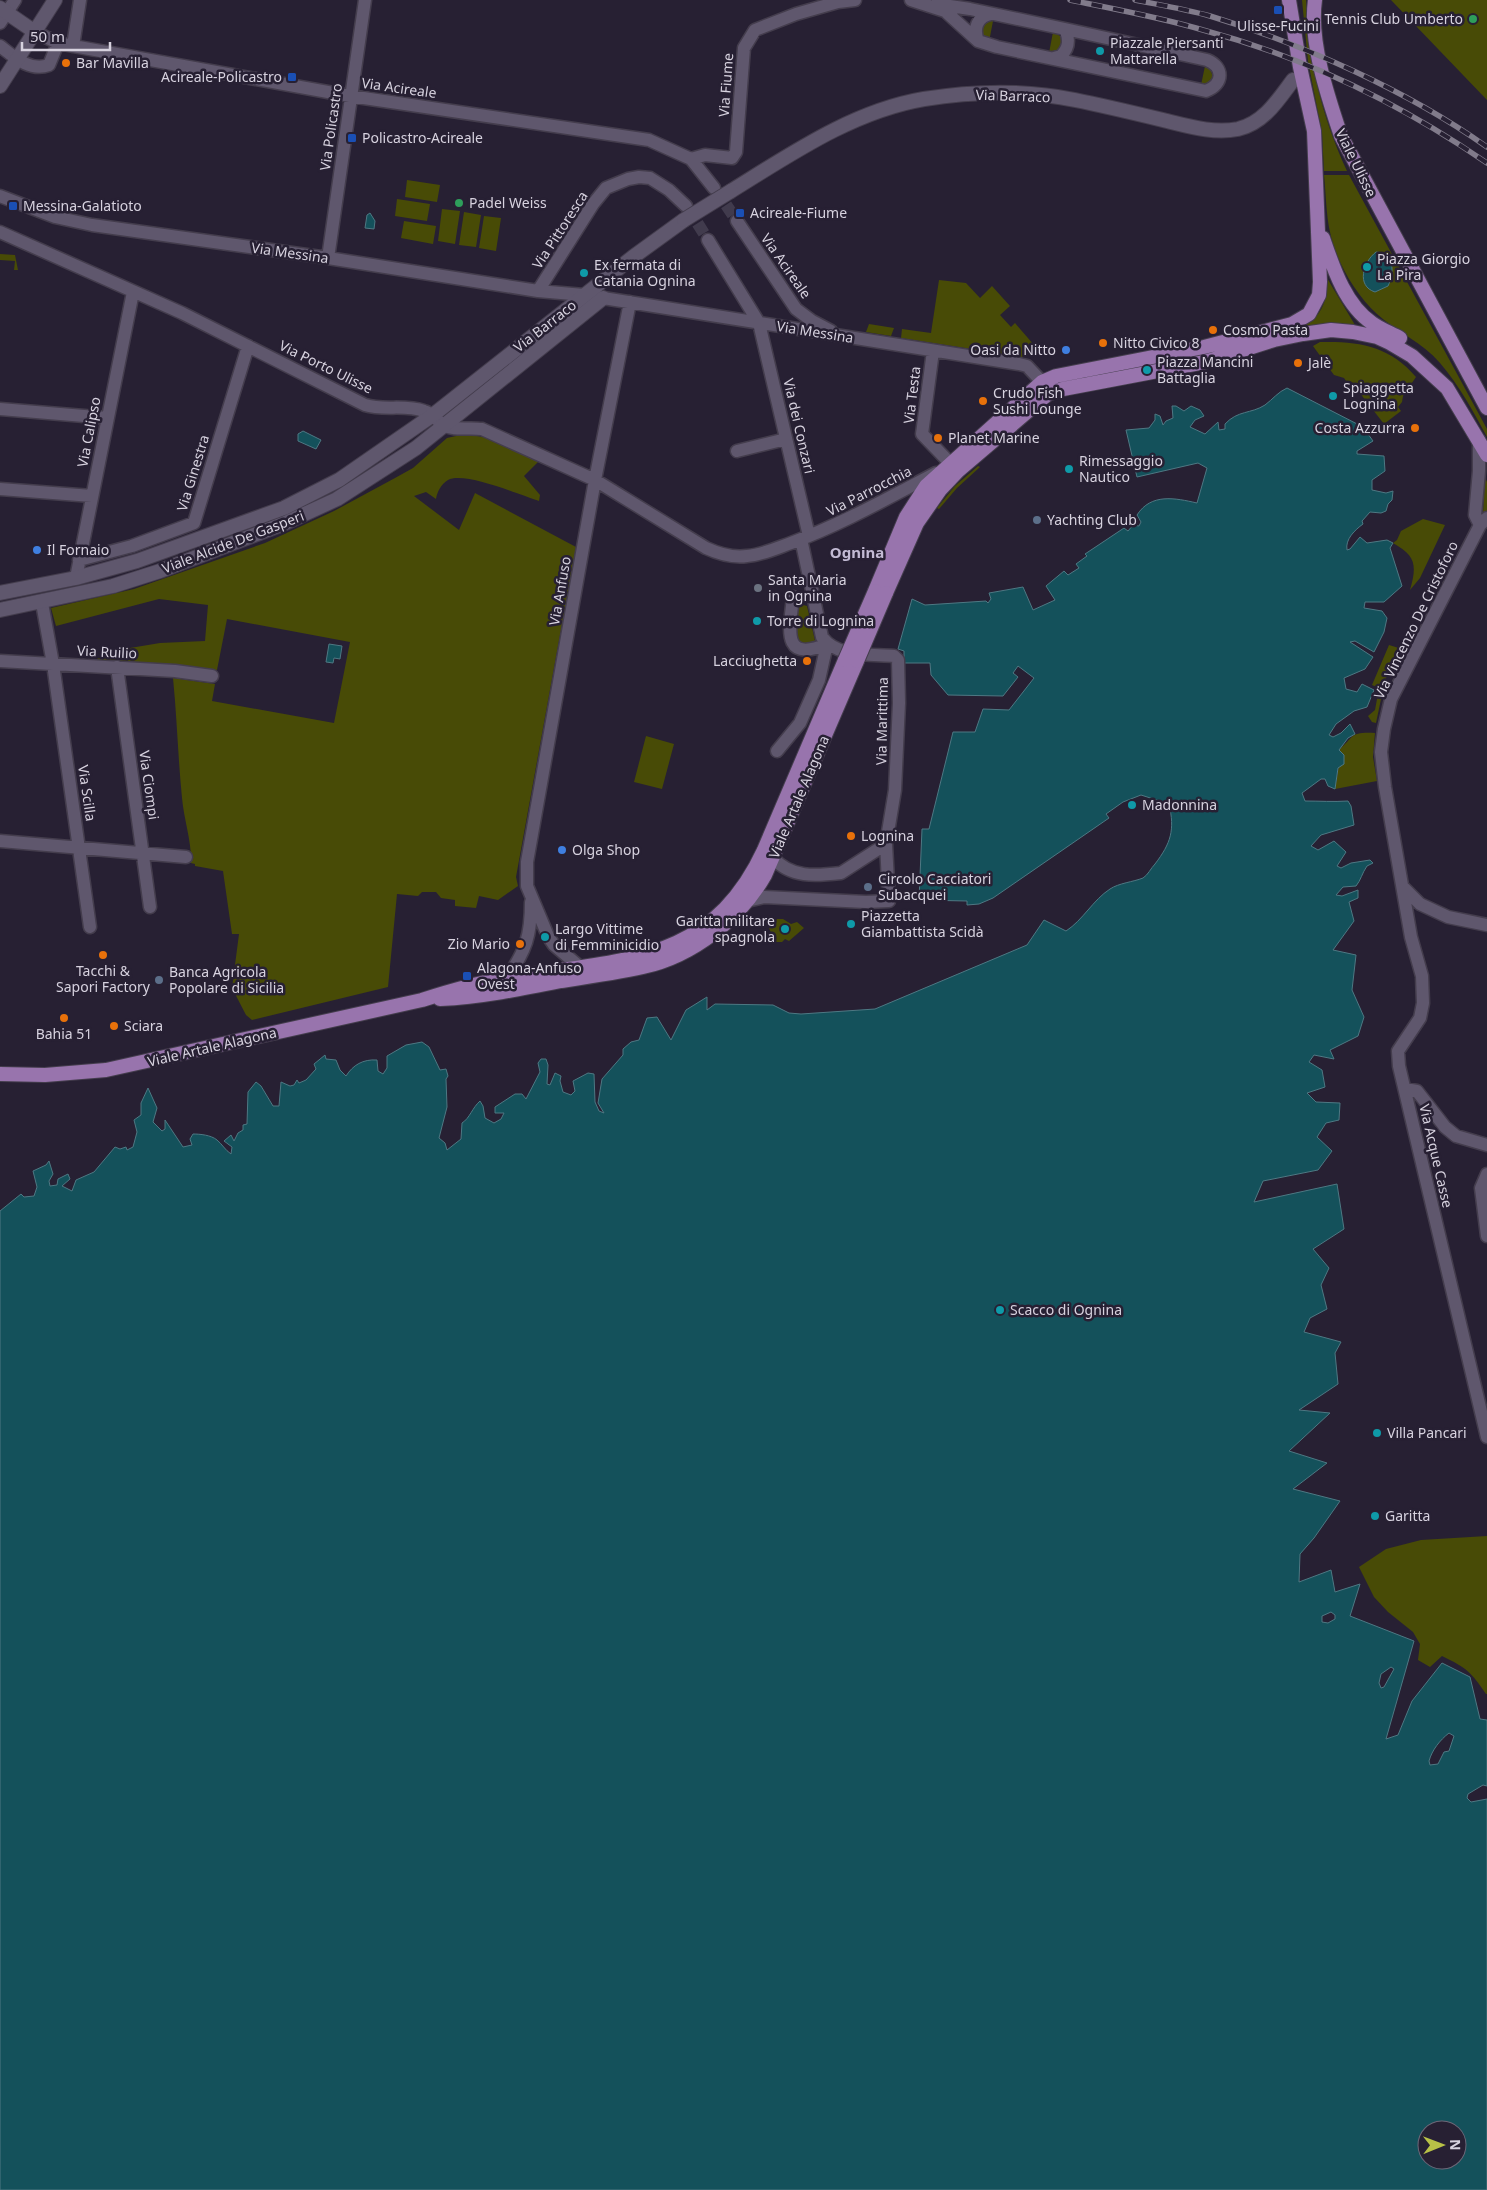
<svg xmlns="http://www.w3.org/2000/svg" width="1487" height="2190" font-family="'Noto Sans',sans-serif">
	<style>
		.green { fill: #484b06; fill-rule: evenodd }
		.water { fill: #14515b; stroke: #4e7883; fill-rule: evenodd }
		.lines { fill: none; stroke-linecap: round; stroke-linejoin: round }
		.minor-tunnel { stroke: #413b4d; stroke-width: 12; stroke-dasharray: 12 6; stroke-linecap: butt }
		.minor-casing { stroke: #443d4d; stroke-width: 15 }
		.tertiary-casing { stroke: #443d4d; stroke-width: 16 }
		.secondary-casing { stroke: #443d4d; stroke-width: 16 }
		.primary-casing { stroke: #443d4d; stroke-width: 16 }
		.minor { stroke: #5f576d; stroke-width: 12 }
		.tertiary { stroke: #5f576d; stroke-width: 14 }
		.secondary { stroke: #5f576d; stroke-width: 14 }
		.primary { stroke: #9874ad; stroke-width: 14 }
		.rail-casing { stroke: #817b8b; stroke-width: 5.5 }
		.rail { stroke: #272033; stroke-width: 4; stroke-dasharray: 11; stroke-linecap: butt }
		.secondary-bridge-casing { stroke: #443d4d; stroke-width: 16; stroke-linecap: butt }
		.primary-bridge-casing { stroke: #443d4d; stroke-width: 16; stroke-linecap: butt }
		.secondary-bridge { stroke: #5f576d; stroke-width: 14 }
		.primary-bridge { stroke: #9874ad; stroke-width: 14 }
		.transit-dot { fill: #1a4fb4; stroke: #272033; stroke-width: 2 }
		.leisure-dot { fill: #2e9e5b; stroke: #272033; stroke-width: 2 }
		.culture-dot { fill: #0f9aa8; stroke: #272033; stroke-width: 2 }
		.food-dot { fill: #e8710a; stroke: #272033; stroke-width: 2 }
		.shop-dot { fill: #3f7fe0; stroke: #272033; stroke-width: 2 }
		.service-dot { fill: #5c6f8a; stroke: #272033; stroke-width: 2 }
		.worship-dot { fill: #6b7280; stroke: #272033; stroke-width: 2 }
		.labels { text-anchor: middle; stroke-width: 5; stroke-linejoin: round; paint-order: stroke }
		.poi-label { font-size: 14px; fill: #d7d2df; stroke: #272033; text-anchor: start }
		.street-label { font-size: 14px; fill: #d7d2df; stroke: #272033 }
		.neighbourhood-label { font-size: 15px; font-weight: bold; fill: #c3bbd4; stroke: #272033 }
	</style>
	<rect width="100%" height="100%" fill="#272033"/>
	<!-- green -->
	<path class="green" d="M1302 0H1306C1308 60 1322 117 1347 171H1324L1322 133 1308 61Z
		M1391 0H1487V100Z
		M989 21H993L989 42 982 39V24Z
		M1053 32 1060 36 1063 44 1058 52 1049 53Z
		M1205 66C1216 71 1214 85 1201 85Z
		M1324 175H1349L1487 429V437C1473 411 1459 385 1440 363 1422 342 1397 332 1377 314 1355 294 1336 261 1330 232 1326 214 1326 194 1324 175ZM1388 256 1392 270 1388 286 1375 292Z
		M407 180 440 185 437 202 405 197Z
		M397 199 430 204 427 221 395 216Z
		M442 209 460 211 455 244 438 241Z
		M464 212 481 215 476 247 459 245Z
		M484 216 501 218 496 251 479 248Z
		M404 221 436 226 433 244 401 238Z
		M0 254 15 255 18 270H14L15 261 0 260Z
		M1327 278 1355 325 1329 323 1292 331C1320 320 1327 307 1327 278Z
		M939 280 966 283 980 298 992 286 1010 306 1000 315 1011 327 1015 323 1034 345 1022 357 901 338 902 329 931 333Z
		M869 324 894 328 891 336 866 332Z
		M1320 342C1359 341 1390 346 1416 377L1403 396 1402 402 1398 407 1401 411 1384 424 1359 392 1353 391 1344 378 1334 375 1313 346Z
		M465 434 483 437 540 460 524 476 540 495 539 501C520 495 464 471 448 480 441 484 437 492 436 499L426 492 414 496 459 530 475 493 576 547 516 877 518 886 498 900 479 896 476 908 455 906V900L441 898 436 892H422L418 896 397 894 388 987 252 1020 246 1015 232 988 239 934H232L223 871 195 866V864L191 863C192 843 184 820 182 798 178 758 177 718 173 678L215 684 212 701 334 723 350 642 227 619 217 670 171 665 94 660 124 649 160 643 205 641 208 605 159 599 56 626 51 608 134 589 265 543 334 511 395 478 413 468 447 438Z
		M978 466 980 467 957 488 939 509 937 508 955 486Z
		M1485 478 1487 482V513L1485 514 1483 513Z
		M1423 519 1445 525 1420 578 1410 590C1417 565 1416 556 1393 543L1397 540 1401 531Z
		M796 603 807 606 816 645C804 644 799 643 792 634Z
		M1389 645 1402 649 1385 680 1376 723 1372 722 1368 716 1375 710 1379 688 1372 685Z
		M1375 733 1373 757 1377 781 1335 789 1341 753 1339 750C1355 736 1349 732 1375 733Z
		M646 736 674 744 662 789 634 782Z
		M777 919H783L791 924 797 922 804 928 789 941 785 939 782 942H775L769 928Z
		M1487 1536V1694H1486C1471 1672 1467 1668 1442 1656L1430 1667 1418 1660 1420 1644 1413 1632 1388 1612 1374 1597 1359 1567 1386 1549 1421 1540Z"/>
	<!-- water -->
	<path class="water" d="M370 213 375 221 374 229 365 228 367 215Z
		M1376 252C1394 253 1395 272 1388 286L1375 292C1356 286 1363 262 1376 252Z
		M1287 388 1363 427 1373 441 1357 451V454L1384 456 1385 471 1372 480V490L1386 493 1393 491 1392 500 1388 504 1386 511 1381 513 1370 512 1362 521 1363 524C1355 530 1345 539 1347 550L1350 549 1360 537 1367 543 1387 540 1393 543 1390 548 1402 586 1384 602H1365L1364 608 1382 611 1387 618 1384 632 1374 652 1355 641 1350 642 1373 657 1365 669 1344 678 1346 689 1357 692 1362 684 1374 690 1367 707 1354 711 1336 724 1329 735 1333 737 1341 733 1350 724 1355 734 1348 738 1339 750 1344 755V764L1338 768 1335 789 1328 786 1325 779H1321L1302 793 1305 801C1320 801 1333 802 1348 801L1351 806 1354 825 1321 835 1311 846 1318 850 1334 841 1346 852 1337 866 1341 868 1351 863 1370 860 1373 863 1367 866C1362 873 1361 880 1356 886L1343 887 1336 895 1342 896 1358 890V898L1349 902 1354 921 1333 950 1356 955 1352 990 1364 1017 1358 1036 1330 1050 1334 1059 1314 1055 1309 1062 1322 1070 1325 1087 1307 1093 1316 1102 1340 1103 1339 1120 1326 1123 1317 1137 1332 1151 1318 1170 1263 1181 1254 1202 1337 1184 1344 1229 1313 1249 1329 1268 1321 1285 1327 1309 1310 1318 1304 1332 1341 1342 1335 1353 1338 1384 1299 1410 1330 1413 1289 1451 1327 1463 1293 1489 1340 1501 1314 1538 1300 1554 1299 1582 1331 1570 1335 1592 1360 1584 1350 1616 1414 1641 1386 1739 1398 1735 1412 1701 1442 1663 1470 1677 1480 1719 1487 1720V1786L1483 1785 1468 1794 1467 1798 1471 1802 1487 1799V2190H0V1211L21 1194 24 1197 34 1196 37 1187 33 1171 46 1165 49 1161 53 1174 49 1181 50 1186 57 1185 58 1179 68 1174 70 1179 62 1186 72 1191 76 1180 94 1172 115 1147 120 1149 126 1147 127 1150 133 1147 137 1132 134 1120 141 1115V1103L148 1088 157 1108 153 1122 162 1131 165 1129V1120L183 1147 192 1145 190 1139 193 1134C200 1134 211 1135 217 1140 222 1144 225 1150 231 1154L232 1147 224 1141 231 1135 234 1141 238 1133 243 1130V1125L247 1124 248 1092 256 1082 261 1086 273 1106H279L281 1082 290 1086 294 1085 297 1080 299 1083 306 1080 316 1069 314 1064 325 1055 326 1059 336 1060 340 1070 346 1076C353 1065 363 1059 377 1060L378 1071 383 1074 387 1068V1056L406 1045 422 1042 429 1047 440 1070 446 1069 448 1076 446 1079 447 1107 439 1138 445 1143 447 1150 461 1139 462 1123C470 1118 472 1108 480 1101L483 1106 485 1118 494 1123 501 1119 504 1113H495V1107L515 1094H522L526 1099 540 1072 538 1063 541 1059H546L548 1065 547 1084 550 1085 555 1073 561 1076 560 1081 563 1092 571 1095 575 1091 573 1081 588 1073 594 1074 595 1102 599 1111 604 1113 598 1103 602 1079 623 1055V1049L631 1042 639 1040 647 1018 657 1017 671 1040 686 1010 707 997V1010L715 1004 773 1005 789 1013 801 1014 875 1009 1027 945 1044 920 1066 931C1083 920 1093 900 1110 889 1119 883 1133 882 1143 878 1148 875 1151 868 1155 864 1171 843 1175 830 1169 804L1141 795 1123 802 1106 814 1109 818 993 898 979 904 967 905V901L919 900 922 829H929L953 732H975L983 709 1009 710 1034 678 1018 666 1013 673 1018 677 1003 696 948 695 931 675 930 663H904V651L898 649 912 599 925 605 986 601 988 603 991 599 989 593 1023 587 1033 610 1055 600 1046 586 1064 571 1068 575 1079 568 1076 564 1087 556 1085 554 1124 528 1128 531 1133 525 1139 526 1141 522 1137 515C1151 493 1175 498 1197 503L1207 468 1198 463 1137 477 1126 430 1149 428 1155 420V414L1160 416 1163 425 1166 421 1173 418 1172 406H1176L1184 411 1191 406 1200 410 1204 416 1195 420 1190 427 1205 434 1218 422 1219 430 1225 429V424C1238 410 1251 414 1265 405 1273 399 1278 392 1287 388ZM1331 1612 1335 1615V1619L1328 1623 1322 1622V1616ZM1391 1667 1394 1669 1384 1687 1381 1688 1379 1683 1381 1674ZM1449 1733 1454 1736 1449 1751 1444 1752 1438 1764 1430 1765 1429 1761C1432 1750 1440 1740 1449 1733ZM1427 2130H1457V2160H1427Z
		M303 431 321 440 316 449 298 441V434Z
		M329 644 342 646 340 659 334 658 333 663 326 662Z"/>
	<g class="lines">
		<!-- minor-tunnel -->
		<path class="minor-tunnel" d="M716 190 737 221
			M688 208 708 240"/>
		<!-- minor casing -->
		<g class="minor-casing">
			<path id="minor" d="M911 0 945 11 978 41 997 47 1206 91C1224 84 1224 67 1207 60L1065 29
				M937 4 970 9 1065 29C1070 40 1069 48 1061 56L1054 58
				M0 23 15 0
				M35 32 58 43 73 46 350 96 649 140 691 159 714 188
				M978 41C973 28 977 17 991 14
				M0 46C14 57 30 72 49 65L58 43
				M73 46 80 0
				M691 159 705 155 732 158 736 152 744 48 755 30 796 14 838 2 855 0
				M0 196 55 217 92 225 328 258 538 291 584 295
				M737 221 796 309 812 321 831 331
				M0 232 182 313 365 405C384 411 405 404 424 411 433 413 436 420 443 425 454 431 469 427 482 429L595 480 706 548C719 554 732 558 747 556 762 555 777 548 791 543 842 524 888 498 936 473
				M708 240 759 323 809 536
				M328 258 365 0
				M538 291 593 204 606 188 628 179 639 177 650 178 669 190 686 206
				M603 298 1019 364 1027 366 1042 382
				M933 351 922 434 950 463
				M0 409 108 418
				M1479 440V471L1475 515 1480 525
				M737 451 786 439
				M0 489 92 496
				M1487 518 1480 525 1391 699 1384 729 1381 752 1385 787 1411 937 1422 976 1423 1003 1420 1018 1398 1051 1399 1066 1487 1437
				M79 560 132 546 194 523 248 346
				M76 578 133 292
				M793 597C790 627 780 664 827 644
				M42 603 53 664 90 927
				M0 661 175 671 212 676
				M117 667 150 907
				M777 751 800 723 819 680 827 644
				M0 841 186 857
				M773 858C791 878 815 876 841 873L886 844
				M1403 887 1420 904 1448 917 1487 925
				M747 901 764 897 866 902 889 901 886 844 895 790 899 703 898 660 894 656C871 654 837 658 822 637L801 539
				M580 967 554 945 548 936 527 886V862L595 480 630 302
				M507 978C526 950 531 936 531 902
				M1405 1089 1417 1091 1445 1127 1456 1136 1487 1145
				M1487 1174 1481 1188 1487 1236"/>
		</g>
		<!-- tertiary casing -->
		<g class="tertiary-casing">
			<path id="tertiary" d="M0 610 113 586 160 571 283 524 337 499 416 448 603 298"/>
		</g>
		<!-- secondary casing -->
		<g class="secondary-casing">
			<path id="secondary" d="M0 8 35 32
				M0 86 55 0
				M731 191C791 154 853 111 924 99 974 91 1026 90 1075 100 1105 106 1134 113 1163 120 1188 126 1213 134 1238 129 1264 123 1278 100 1293 80
				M0 593 76 578 137 561 284 508 339 480 433 415 633 257 684 220"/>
		</g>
		<!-- primary casing -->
		<g class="primary-casing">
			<path id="primary" d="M1315 0C1309 42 1328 97 1341 136L1487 408
				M1323 238C1333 267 1345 305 1372 323 1380 329 1391 333 1400 338
				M875 591 906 517 926 486 1042 382 1056 376 1204 347 1292 324 1309 314 1319 295 1320 282 1314 131 1300 67 1289 0
				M886 593 917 523 940 490 958 471 1048 394 1063 389 1205 362 1274 340 1303 334 1331 330 1353 332 1377 337 1390 343 1412 356 1424 367 1447 388 1487 455
				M440 999C481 997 521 989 561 981 588 977 616 973 643 967 693 956 740 919 765 875L857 661
				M0 1074 45 1075 106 1070 422 1000C450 991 477 983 507 978 616 959 710 967 764 850L845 660"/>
		</g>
		<!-- minor -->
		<use href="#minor" class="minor"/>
		<!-- tertiary -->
		<use href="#tertiary" class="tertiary"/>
		<!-- secondary -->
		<use href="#secondary" class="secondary"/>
		<!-- primary -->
		<use href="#primary" class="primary"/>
		<!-- rail casing -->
		<g class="rail-casing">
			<path id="rail" d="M1070 0C1114 9 1159 17 1203 30 1304 57 1401 104 1487 163
				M1135 0C1160 5 1185 9 1210 16 1303 44 1408 91 1487 147"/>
		</g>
		<!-- rail -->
		<use href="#rail" class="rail"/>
		<!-- secondary-bridge casing -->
		<g class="secondary-bridge-casing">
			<path id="secondary-bridge" d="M684 220 731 191"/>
		</g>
		<!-- primary-bridge casing -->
		<g class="primary-bridge-casing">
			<path id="primary-bridge" d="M845 660 875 591
				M857 661 886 593"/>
		</g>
		<!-- secondary-bridge -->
		<use href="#secondary-bridge" class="secondary-bridge"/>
		<!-- primary-bridge -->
		<use href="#primary-bridge" class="primary-bridge"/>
	</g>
	<!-- markers -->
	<g class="transit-dot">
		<rect x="1273" y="5" width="10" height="10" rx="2.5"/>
		<rect x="287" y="72" width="10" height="10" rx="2.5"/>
		<rect x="347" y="133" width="10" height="10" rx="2.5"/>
		<rect x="8" y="201" width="10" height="10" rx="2.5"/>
		<rect x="735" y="208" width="10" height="10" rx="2.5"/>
		<rect x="462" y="971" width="10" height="10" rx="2.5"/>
	</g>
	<g class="leisure-dot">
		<circle cx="1473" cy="19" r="5"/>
		<circle cx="459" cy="203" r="5"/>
	</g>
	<g class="culture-dot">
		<circle cx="1100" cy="51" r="5"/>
		<circle cx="1367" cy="267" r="5"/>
		<circle cx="584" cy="273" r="5"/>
		<circle cx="1147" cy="370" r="5"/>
		<circle cx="1333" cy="396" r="5"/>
		<circle cx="1069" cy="469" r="5"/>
		<circle cx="757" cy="621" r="5"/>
		<circle cx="1132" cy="805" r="5"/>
		<circle cx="851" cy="924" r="5"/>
		<circle cx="785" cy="929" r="5"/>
		<circle cx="545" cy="937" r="5"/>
		<circle cx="1000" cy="1310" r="5"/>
		<circle cx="1377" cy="1433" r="5"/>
		<circle cx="1375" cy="1516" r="5"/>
	</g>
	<g class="food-dot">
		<circle cx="66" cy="63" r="5"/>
		<circle cx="1213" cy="330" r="5"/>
		<circle cx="1103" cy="343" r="5"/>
		<circle cx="1298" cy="363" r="5"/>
		<circle cx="983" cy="401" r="5"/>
		<circle cx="1415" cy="428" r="5"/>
		<circle cx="938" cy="438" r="5"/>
		<circle cx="807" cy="661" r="5"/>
		<circle cx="851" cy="836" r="5"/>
		<circle cx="520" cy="944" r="5"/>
		<circle cx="103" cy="955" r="5"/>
		<circle cx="64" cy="1018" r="5"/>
		<circle cx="114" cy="1026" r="5"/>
	</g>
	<g class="shop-dot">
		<circle cx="1066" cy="350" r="5"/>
		<circle cx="37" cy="550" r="5"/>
		<circle cx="562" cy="850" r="5"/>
	</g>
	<g class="service-dot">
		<circle cx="1037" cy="520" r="5"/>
		<circle cx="868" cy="887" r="5"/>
		<circle cx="159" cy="980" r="5"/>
	</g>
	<circle class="worship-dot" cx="758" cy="588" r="5"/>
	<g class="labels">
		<!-- poi labels -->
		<g class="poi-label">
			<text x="1463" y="24" text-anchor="end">Tennis Club Umberto</text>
			<text x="1278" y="31" text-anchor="middle">Ulisse-Fucini</text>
			<text x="1110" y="48">Piazzale Piersanti<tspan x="1110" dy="16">Mattarella</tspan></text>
			<text x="76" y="68">Bar Mavilla</text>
			<text x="282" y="82" text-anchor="end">Acireale-Policastro</text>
			<text x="362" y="143">Policastro-Acireale</text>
			<text x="469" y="208">Padel Weiss</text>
			<text x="23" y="211">Messina-Galatioto</text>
			<text x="750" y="218">Acireale-Fiume</text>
			<text x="1377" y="264">Piazza Giorgio<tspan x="1377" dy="16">La Pira</tspan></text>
			<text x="594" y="270">Ex fermata di<tspan x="594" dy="16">Catania Ognina</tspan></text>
			<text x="1223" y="335">Cosmo Pasta</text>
			<text x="1113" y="348">Nitto Civico 8</text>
			<text x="1056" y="355" text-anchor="end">Oasi da Nitto</text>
			<text x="1157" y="367">Piazza Mancini<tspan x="1157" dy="16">Battaglia</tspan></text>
			<text x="1308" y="368">Jalè</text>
			<text x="1343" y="393">Spiaggetta<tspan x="1343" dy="16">Lognina</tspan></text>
			<text x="993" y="398">Crudo Fish<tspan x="993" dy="16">Sushi Lounge</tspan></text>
			<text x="1405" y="433" text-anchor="end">Costa Azzurra</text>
			<text x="948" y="443">Planet Marine</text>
			<text x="1079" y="466">Rimessaggio<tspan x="1079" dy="16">Nautico</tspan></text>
			<text x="1047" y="525">Yachting Club</text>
			<text x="47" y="555">Il Fornaio</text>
			<text x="768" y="585">Santa Maria<tspan x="768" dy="16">in Ognina</tspan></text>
			<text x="767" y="626">Torre di Lognina</text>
			<text x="797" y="666" text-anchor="end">Lacciughetta</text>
			<text x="1142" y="810">Madonnina</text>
			<text x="861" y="841">Lognina</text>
			<text x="572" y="855">Olga Shop</text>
			<text x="878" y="884">Circolo Cacciatori<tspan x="878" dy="16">Subacquei</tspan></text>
			<text x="861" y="921">Piazzetta<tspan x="861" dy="16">Giambattista Scidà</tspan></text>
			<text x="775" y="926" text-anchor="end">Garitta militare<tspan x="775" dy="16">spagnola</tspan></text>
			<text x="555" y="934">Largo Vittime<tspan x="555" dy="16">di Femminicidio</tspan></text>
			<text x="510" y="949" text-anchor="end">Zio Mario</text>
			<text x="477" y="973">Alagona-Anfuso<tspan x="477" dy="16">Ovest</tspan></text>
			<text x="103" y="976" text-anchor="middle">Tacchi &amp;<tspan x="103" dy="16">Sapori Factory</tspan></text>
			<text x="169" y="977">Banca Agricola<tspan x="169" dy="16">Popolare di Sicilia</tspan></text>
			<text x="124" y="1031">Sciara</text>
			<text x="64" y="1039" text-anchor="middle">Bahia 51</text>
			<text x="1010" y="1315">Scacco di Ognina</text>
			<text x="1387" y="1438">Villa Pancari</text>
			<text x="1385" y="1521">Garitta</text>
		</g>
		<!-- street labels -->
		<g class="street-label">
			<text transform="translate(726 85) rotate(-86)" y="5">Via Fiume</text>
			<text transform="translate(399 88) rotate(8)" y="5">Via Acireale</text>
			<text transform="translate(1013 96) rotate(2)" y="5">Via Barraco</text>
			<text transform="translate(331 127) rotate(-82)" y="5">Via Policastro</text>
			<text transform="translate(1356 163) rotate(64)" y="5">Viale Ulisse</text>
			<text transform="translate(560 230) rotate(-57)" y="5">Via Pittoresca</text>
			<text transform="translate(290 253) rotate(8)" y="5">Via Messina</text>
			<text transform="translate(786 266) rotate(55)" y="5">Via Acireale</text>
			<text transform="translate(545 326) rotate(-38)" y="5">Via Barraco</text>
			<text transform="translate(815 332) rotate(9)" y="5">Via Messina</text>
			<text transform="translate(326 367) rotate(26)" y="5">Via Porto Ulisse</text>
			<text transform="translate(912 395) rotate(-83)" y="5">Via Testa</text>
			<text transform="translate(799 426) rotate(77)" y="5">Via dei Conzari</text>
			<text transform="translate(89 432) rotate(-79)" y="5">Via Calipso</text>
			<text transform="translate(193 473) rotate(-73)" y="5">Via Ginestra</text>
			<text transform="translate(869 491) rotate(-27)" y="5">Via Parrocchia</text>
			<text transform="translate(233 542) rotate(-21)" y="5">Viale Alcide De Gasperi</text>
			<text transform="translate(560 591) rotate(-80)" y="5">Via Anfuso</text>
			<text transform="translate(1416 620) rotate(-64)" y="5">Via Vincenzo De Cristoforo</text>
			<text transform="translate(107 652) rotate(3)" y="5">Via Ruilio</text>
			<text transform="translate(882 721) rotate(-89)" y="5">Via Marittima</text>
			<text transform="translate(149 785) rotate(82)" y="5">Via Ciompi</text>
			<text transform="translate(87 793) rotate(82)" y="5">Via Scilla</text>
			<text transform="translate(799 797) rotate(-67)" y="5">Viale Artale Alagona</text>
			<text transform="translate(212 1047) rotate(-13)" y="5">Viale Artale Alagona</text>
			<text transform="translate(1436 1156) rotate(77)" y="5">Via Acque Casse</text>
		</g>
		<!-- neighbourhood labels -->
		<g class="neighbourhood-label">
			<text x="857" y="558">Ognina</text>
		</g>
	</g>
	<!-- north arrow -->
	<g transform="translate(1442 2145) rotate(89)"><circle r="24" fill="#272033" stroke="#6d6778"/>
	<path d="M0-4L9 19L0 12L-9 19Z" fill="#b8c147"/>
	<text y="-8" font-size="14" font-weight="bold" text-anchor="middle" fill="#d7d2df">N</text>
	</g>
	<!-- scale -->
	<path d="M22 42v8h88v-8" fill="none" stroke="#d7d2df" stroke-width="2.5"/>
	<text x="30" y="42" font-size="15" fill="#d7d2df" stroke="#272033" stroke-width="4" paint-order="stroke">50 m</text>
</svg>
